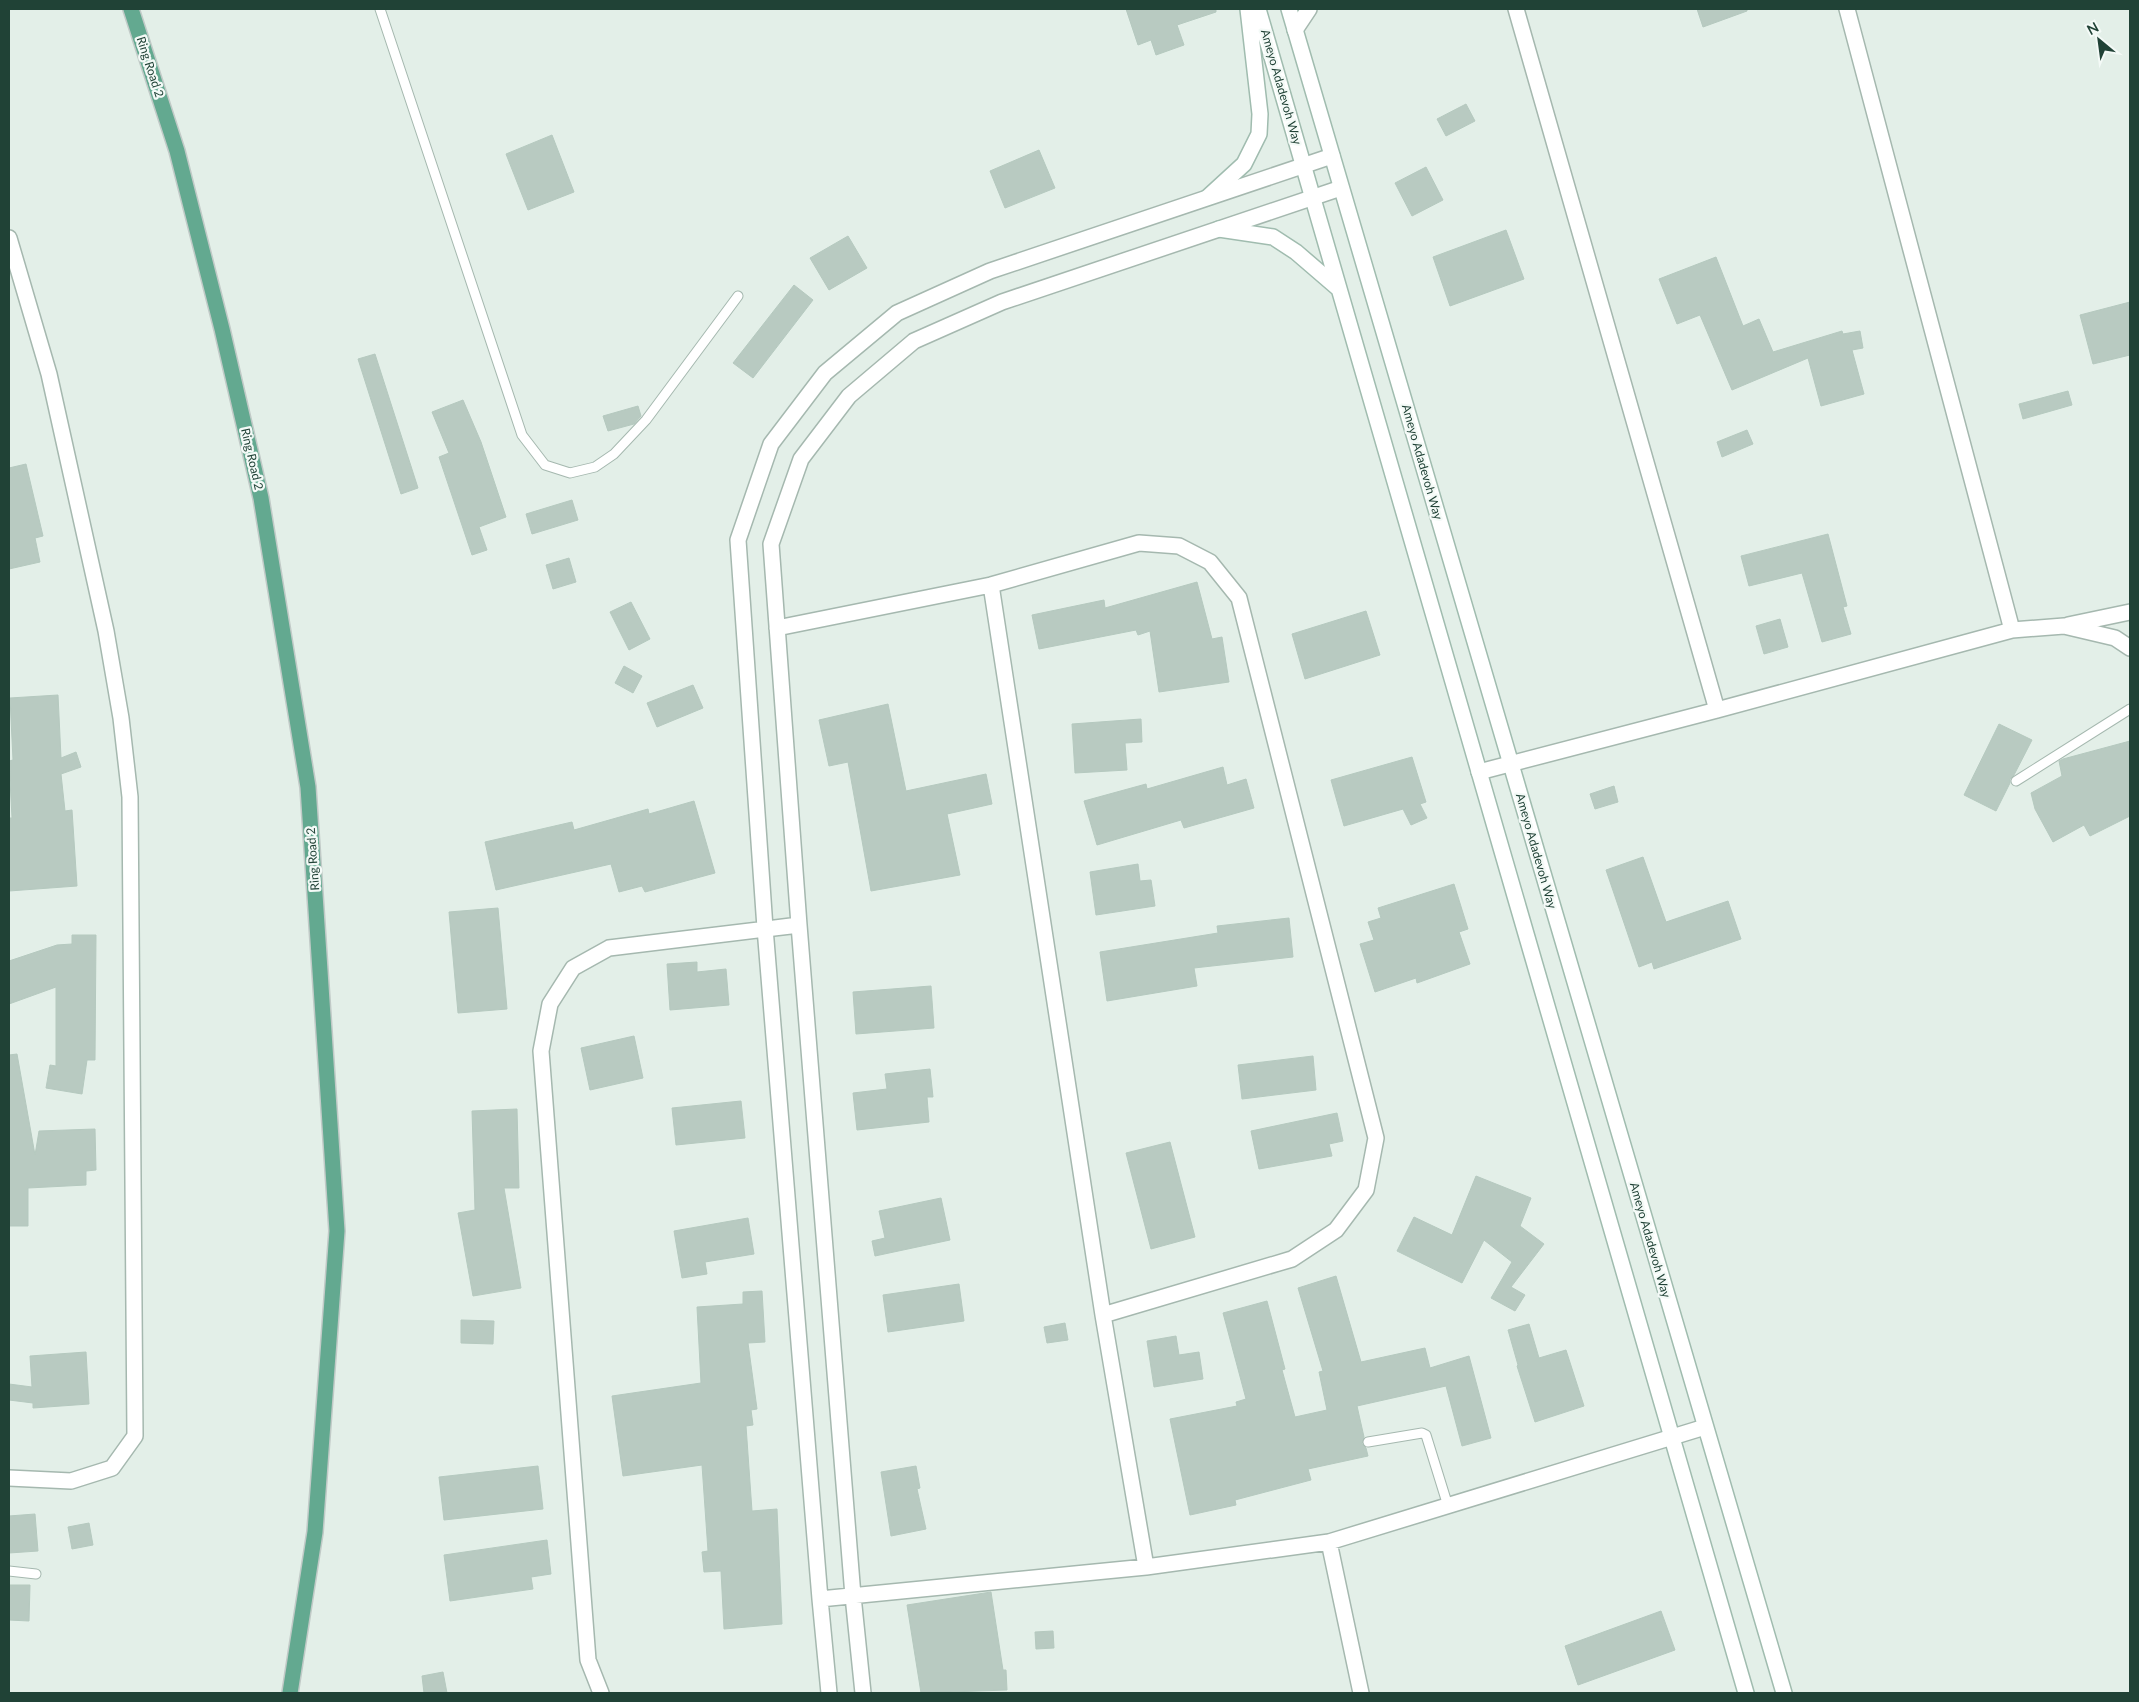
<svg xmlns="http://www.w3.org/2000/svg" width="2139" height="1702" font-family="Lato,sans-serif">
	<style>
		.building { fill: #b8cac1; stroke: #b5c9bf }
		.lines { fill: none; stroke-linecap: round; stroke-linejoin: round }
		.lane-casing { stroke: #a5b8af; stroke-width: 11 }
		.street-casing { stroke: #a5b8af; stroke-width: 18 }
		.secondary-casing { stroke: #a0bcaf; stroke-width: 18 }
		.primary-casing { stroke: #c1cac7; stroke-width: 18 }
		.lane { stroke: #fff; stroke-width: 9 }
		.street { stroke: #fff; stroke-width: 15 }
		.secondary { stroke: #fff; stroke-width: 15 }
		.primary { stroke: #63a990; stroke-width: 15 }
		.labels { text-anchor: middle; stroke-width: 4.5; stroke-linejoin: round; paint-order: stroke }
		.street-label { font-size: 12px; fill: #204236; stroke: #f4faf7 }
	</style>
	<rect width="100%" height="100%" fill="#e3efe8"/>
	<!-- building -->
	<path class="building" d="M1126 9H1216V12L1177 25 1184 45 1156 55 1151 40 1138 45Z
		M1697 9H1747V11L1703 27Z
		M1466 104 1475 121 1446 136 1437 119Z
		M552 135 574 192 528 210 506 154Z
		M1039 150 1055 188 1005 208 990 171Z
		M1426 167 1443 200 1412 216 1395 183Z
		M1506 230 1524 279 1450 306 1433 257Z
		M848 236 867 268 829 290 810 258Z
		M1716 257 1743 326 1759 319 1773 352 1842 331 1843 334 1860 331 1863 348 1852 350 1864 394 1821 406 1808 358 1732 390 1700 315 1677 324 1659 279Z
		M794 285 813 300 753 378 733 363Z
		M2130 302V355L2093 364 2080 315Z
		M375 354 418 488 401 494 358 359Z
		M2068 391 2072 405 2023 419 2019 404Z
		M463 400 481 442 506 517 479 527 487 550 472 555 439 457 449 453 432 412Z
		M638 406 641 416 634 424 608 431 603 416Z
		M1747 430 1753 444 1722 457 1717 442Z
		M26 464 43 536 35 538 40 562 9 569V468Z
		M572 500 578 520 532 534 526 514Z
		M1828 534 1847 606 1843 607 1851 634 1822 642 1802 573 1749 586 1741 556Z
		M569 558 576 582 553 589 546 565Z
		M1197 582 1212 639 1222 637 1229 682 1159 692 1150 631 1138 635 1136 630 1039 649 1032 615 1104 600 1105 608Z
		M631 602 650 639 629 650 610 612Z
		M1366 611 1380 655 1305 679 1292 634Z
		M1780 619 1788 647 1764 654 1756 626Z
		M624 666 642 676 633 693 615 683Z
		M693 685 703 708 657 727 647 703Z
		M58 695 61 758 76 752 81 767 61 774 65 811 72 810 77 886 9 891V818H12L9 761 13 760 10 698Z
		M888 704 906 791 986 774 992 804 947 814 960 875 871 891 848 762 829 766 819 720Z
		M1141 719 1142 742 1125 743 1127 770 1075 773 1072 724Z
		M1999 724 2032 740 2014 775 2010 779V783L1996 811 1964 795Z
		M2130 741V816L2090 836 2084 825 2053 842 2035 809 2031 793 2062 776 2059 761 2063 759Z
		M1412 757 1426 802 1420 804 1427 818 1411 825 1403 809 1344 826 1331 780Z
		M1223 767 1227 785 1246 779 1254 808 1184 828 1181 820 1097 845 1084 801 1146 784 1147 789Z
		M1614 786 1618 802 1595 809 1590 794Z
		M694 801 715 873 645 892 642 886 619 892 611 864 496 890 485 842 572 822 574 830 648 809 649 814Z
		M1643 857 1666 922 1728 901 1741 939 1654 969 1652 962 1639 967 1606 870Z
		M1138 864 1140 881 1151 880 1155 906 1096 915 1090 872Z
		M1454 884 1468 929 1459 932 1470 964 1417 983 1416 978 1375 992 1360 944 1374 940 1368 922 1381 918 1378 908Z
		M498 908 507 1009 458 1013 449 912Z
		M1289 918 1293 957 1194 968 1197 986 1107 1001 1100 952 1218 933 1217 926Z
		M72 935H96L95 1060H87L82 1094 46 1088 50 1065 56 1066V987L9 1004V961L57 945 72 944Z
		M697 962V972L726 969 729 1005 670 1010 667 964Z
		M931 986 934 1028 856 1034 853 992Z
		M634 1036 643 1078 590 1090 581 1048Z
		M17 1054 35 1155 39 1131 95 1129 96 1170 86 1171V1185L28 1188V1226H9V1055Z
		M1313 1056 1316 1090 1242 1099 1238 1065Z
		M930 1069 933 1097H927L929 1122 857 1130 853 1093 887 1089 885 1074Z
		M741 1101 745 1138 676 1145 672 1108Z
		M517 1109 519 1188H504L521 1288 473 1296 458 1213 475 1210 472 1111Z
		M1337 1113 1343 1141 1329 1144 1332 1156 1259 1169 1251 1131Z
		M1170 1142 1195 1237 1151 1249 1126 1153Z
		M1476 1176 1531 1198 1520 1226 1544 1244 1511 1287 1525 1295 1515 1311 1491 1298 1512 1262 1484 1240 1462 1283 1397 1251 1414 1217 1452 1235Z
		M941 1198 950 1240 875 1256 872 1241 885 1238 879 1211Z
		M748 1218 754 1254 705 1262 707 1274 682 1278 674 1231Z
		M1336 1276 1361 1362 1425 1348 1430 1368 1469 1356 1491 1438 1462 1446 1446 1386 1357 1406 1364 1437 1362 1444 1366 1448 1368 1456 1308 1469 1311 1480 1235 1500 1236 1505 1190 1515 1170 1419 1237 1406 1236 1402 1246 1399 1223 1313 1267 1301 1285 1369 1282 1370 1295 1417 1327 1410 1319 1372 1323 1371 1298 1288Z
		M959 1284 964 1321 888 1332 883 1295Z
		M762 1291 765 1342 748 1343 757 1409 751 1410 753 1425 746 1426 752 1511 777 1509 782 1624 724 1629 721 1571 704 1572 702 1552 708 1551 702 1465 623 1476 612 1396 701 1383 697 1307 743 1304V1292Z
		M461 1320 494 1321 493 1344 461 1343Z
		M1065 1323 1068 1340 1047 1343 1044 1327Z
		M1529 1324 1539 1358 1566 1350 1584 1406 1535 1422 1517 1366 1518 1365 1508 1330Z
		M1176 1336 1179 1355 1199 1352 1203 1379 1154 1387 1147 1341Z
		M86 1352 89 1404 33 1408V1403L9 1400V1384L32 1387 30 1356Z
		M538 1466 543 1509 444 1520 439 1477Z
		M916 1466 920 1488 917 1489 926 1529 891 1536 881 1472Z
		M35 1514 38 1551 9 1553V1516Z
		M89 1523 93 1545 72 1549 68 1527Z
		M547 1540 551 1574 531 1577 533 1589 450 1601 444 1555Z
		M9 1585H30L29 1621 9 1620Z
		M991 1592 1003 1670H1006L1007 1690 921 1693 907 1605Z
		M1661 1611 1675 1650 1578 1685 1565 1646Z
		M1053 1631 1054 1648 1036 1649 1035 1632Z
		M443 1672 447 1693H424L422 1676Z"/>
	<g class="lines">
		<!-- lane casing -->
		<g class="lane-casing">
			<path id="lane" d="M380 9 522 435 545 465 570 473 595 467 614 454 646 420 738 296
				M2016 781 2130 709
				M1368 1442 1422 1433 1426 1435 1448 1506
				M9 1571 36 1574"/>
		</g>
		<!-- street casing -->
		<g class="street-casing">
			<path id="street" d="M1516 9 1717 710
				M1847 9 2012 630
				M1295 30 1309 9
				M9 238 49 374 106 631 121 718 130 797 135 1436 112 1468 71 1481 9 1478
				M991 585 1103 1315 1146 1567
				M2068 625 2130 612
				M777 628 991 585 1139 543 1179 546 1210 562 1239 598 1376 1138 1366 1190 1336 1230 1292 1259 1103 1315
				M1479 772 1717 710 2012 630 2064 626 2115 638 2130 648
				M1329 1542 1361 1693
				M820 1599 1146 1567 1329 1542 1705 1427
				M601 1693 588 1660 541 1051 550 1004 573 968 609 948 799 925
				M829 1693 820 1599 765 928 738 540 771 444 825 373 897 313 990 271 1332 156
				M863 1693 853 1596 799 925 771 544 801 459 849 396 914 341 1002 302 1341 188"/>
		</g>
		<!-- secondary casing -->
		<g class="secondary-casing">
			<path id="secondary" d="M1258 9 1746 1693
				M1289 9 1784 1693
				M1208 197 1244 164 1259 134 1260 114 1248 9
				M1219 229 1273 237 1296 252 1339 289"/>
		</g>
		<!-- primary casing -->
		<g class="primary-casing">
			<path id="primary" d="M131 9 177 151 222 329 261 498 308 787 337 1231 315 1532 290 1693"/>
		</g>
		<!-- lane -->
		<use href="#lane" class="lane"/>
		<!-- street -->
		<use href="#street" class="street"/>
		<!-- secondary -->
		<use href="#secondary" class="secondary"/>
		<!-- primary -->
		<use href="#primary" class="primary"/>
	</g>
	<g class="labels">
		<!-- street labels -->
		<g class="street-label">
			<text transform="translate(150 67) rotate(72)" y="4">Ring Road 2</text>
			<text transform="translate(1281 87) rotate(74)" y="4">Ameyo Adadevoh Way</text>
			<text transform="translate(252 459) rotate(77)" y="4">Ring Road 2</text>
			<text transform="translate(1422 462) rotate(74)" y="4">Ameyo Adadevoh Way</text>
			<text transform="translate(1536 851) rotate(74)" y="4">Ameyo Adadevoh Way</text>
			<text transform="translate(313 859) rotate(-94)" y="4">Ring Road 2</text>
			<text transform="translate(1650 1240) rotate(74)" y="4">Ameyo Adadevoh Way</text>
		</g>
	</g>
	<!-- border -->
	<rect width="2139" height="1702" fill="none" stroke="#204236" stroke-width="20"/>
	<!-- north arrow -->
	<g transform="translate(2099 40) rotate(331)" stroke="#f4faf7" stroke-width="4" paint-order="stroke">
	<path d="M0-4L9 19L0 12L-9 19Z" fill="#204236"/>
	<text y="-8" font-size="14" font-weight="bold" text-anchor="middle" fill="#204236">N</text>
	</g>
</svg>
